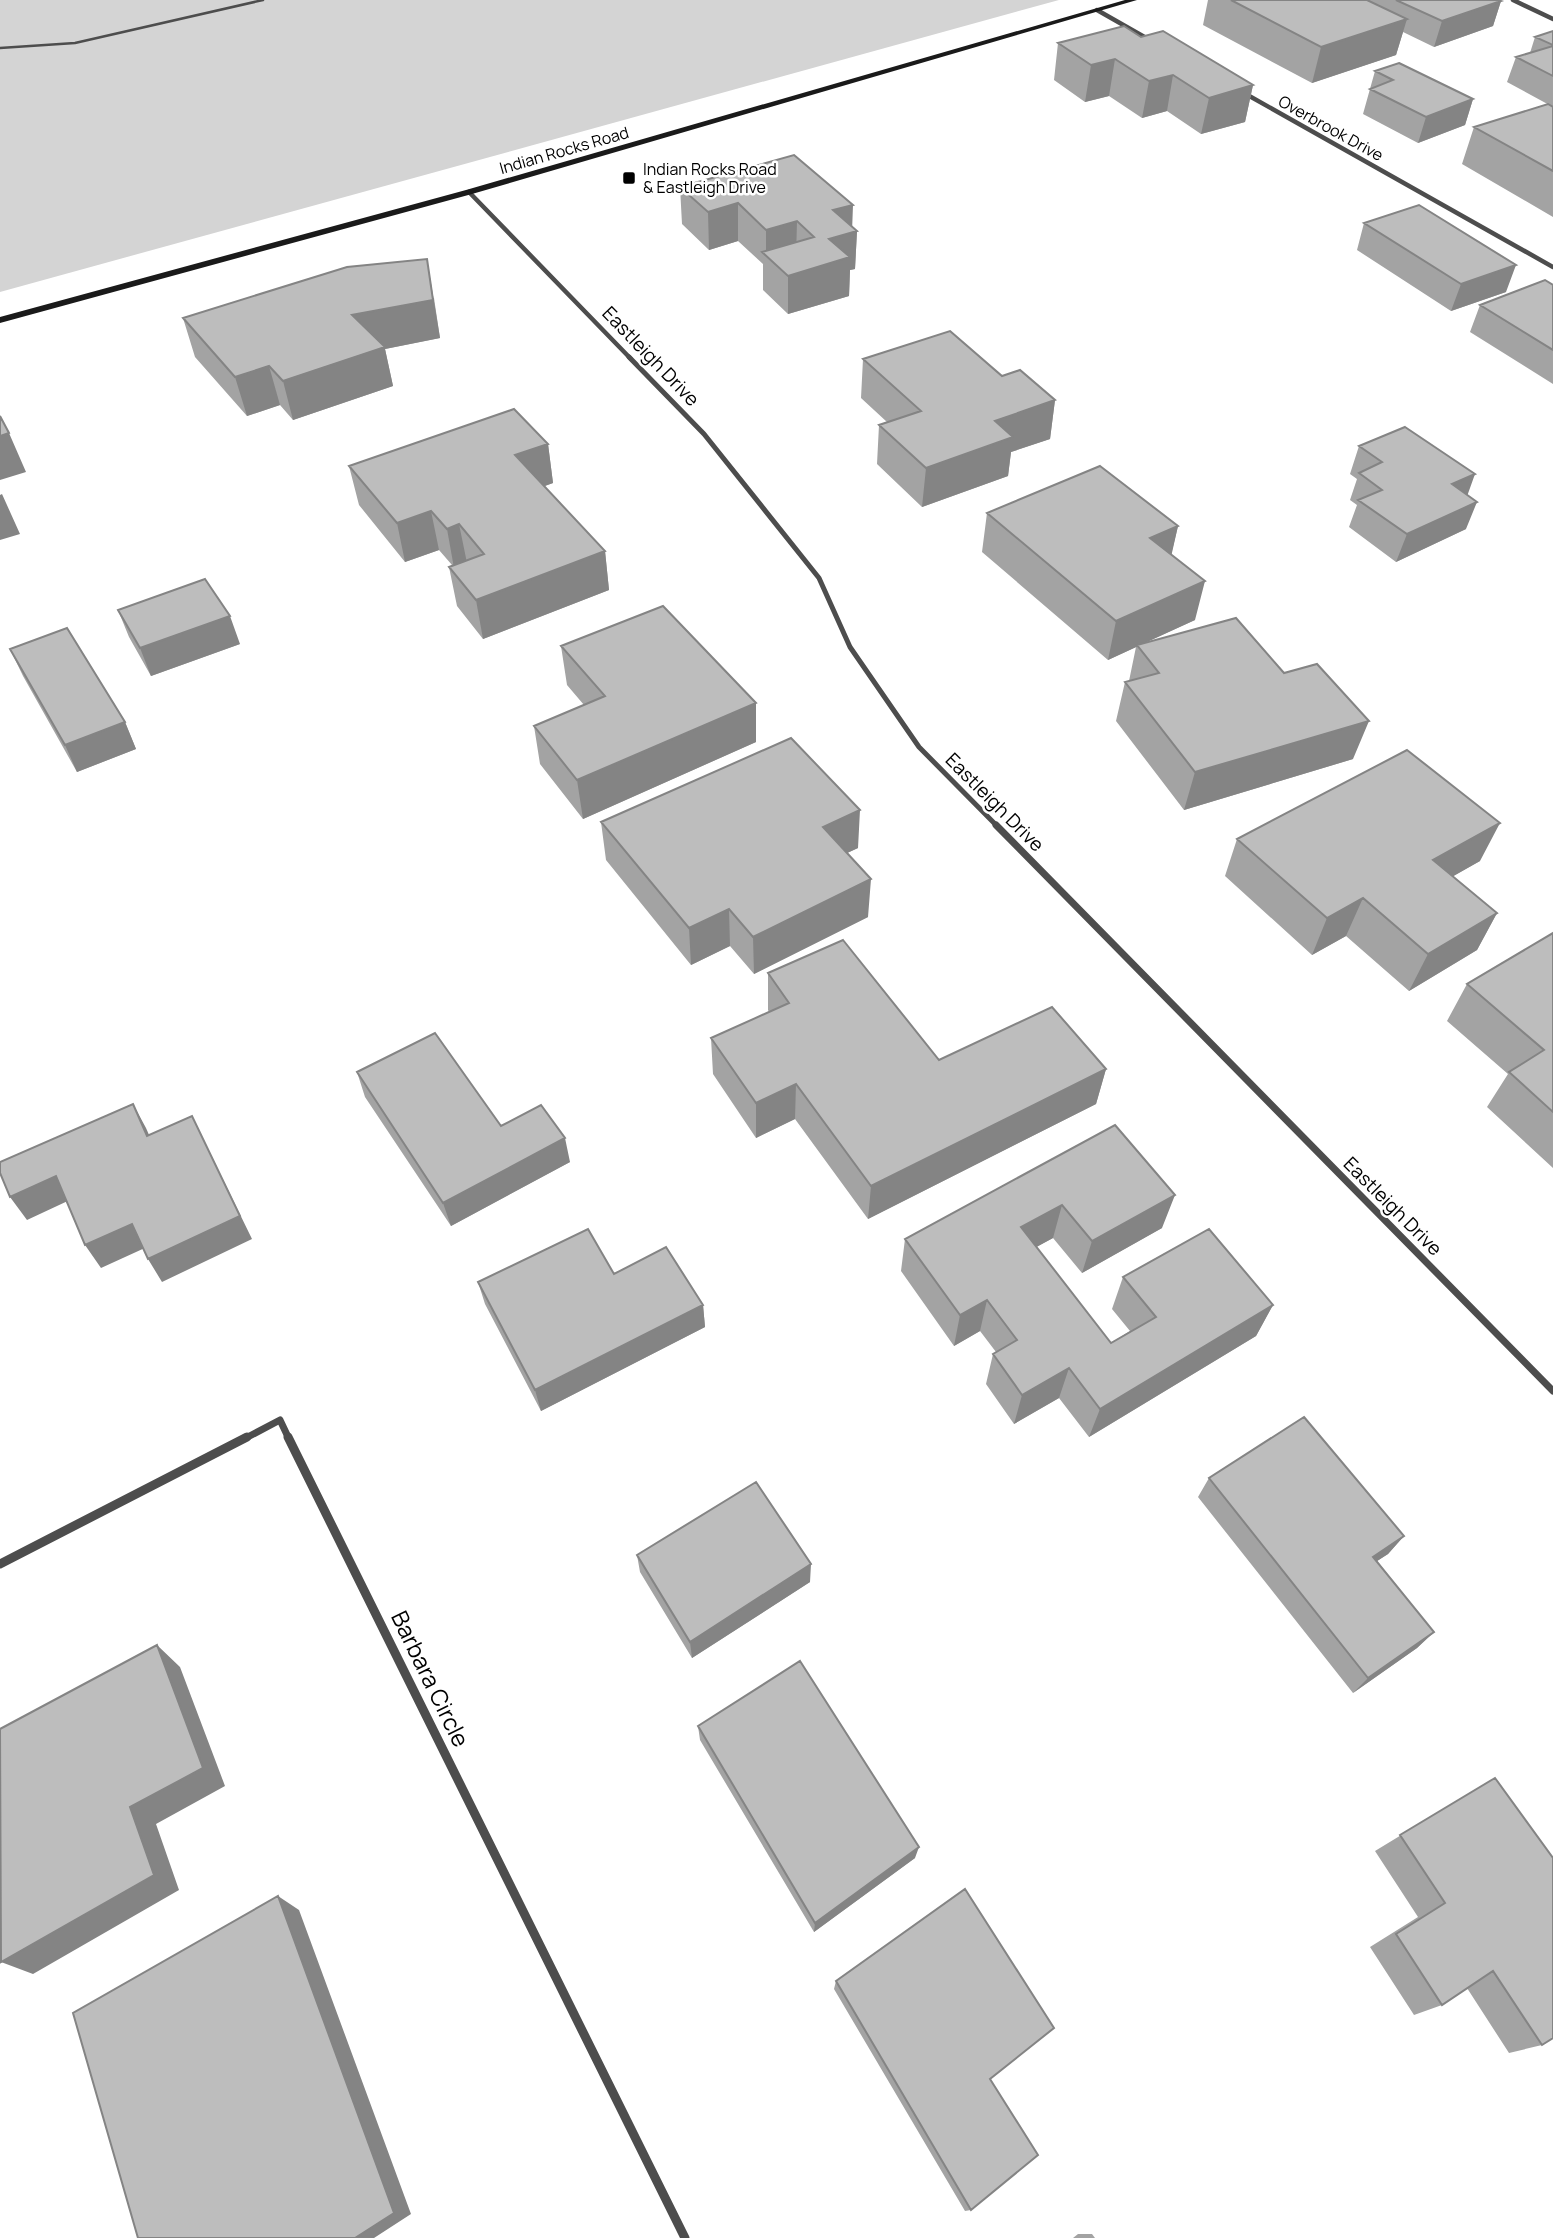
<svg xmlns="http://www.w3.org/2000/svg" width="1553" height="2238" font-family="Manrope,sans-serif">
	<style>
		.green { fill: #d4d4d4 }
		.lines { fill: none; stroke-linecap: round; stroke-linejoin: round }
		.lane { stroke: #4d4d4d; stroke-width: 2.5 }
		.street-far3 { stroke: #4d4d4d; stroke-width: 4.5 }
		.street-far2 { stroke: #4d4d4d; stroke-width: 5 }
		.street-far1 { stroke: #4d4d4d; stroke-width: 7 }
		.street { stroke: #4d4d4d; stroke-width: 9 }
		.secondary { fill: #1a1a1a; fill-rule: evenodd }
		.wall { fill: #a3a3a3 }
		.shaded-wall { fill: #848484 }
		.building { fill: #bdbdbd; stroke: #848484; stroke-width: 2 }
		.poi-dot { fill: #000; stroke: #fff; stroke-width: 2.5 }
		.labels { text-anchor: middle; stroke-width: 5; stroke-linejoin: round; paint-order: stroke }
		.far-street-label { font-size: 16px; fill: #000; stroke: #fff }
		.far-poi-label { font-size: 16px; fill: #000; stroke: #fff; text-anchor: start }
		.street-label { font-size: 19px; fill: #000; stroke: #fff }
		.near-street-label { font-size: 23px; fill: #000; stroke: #fff }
	</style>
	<rect width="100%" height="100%" fill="#fff"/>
	<!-- green -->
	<path class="green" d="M0 0H1059L0 292Z"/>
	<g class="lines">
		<!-- lane -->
		<path class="lane" d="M0 48 75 43 263 0"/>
		<!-- street-far3 -->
		<path class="street-far3" d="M1513 0 1553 19
			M1097 10 1148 39
			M1244 93 1553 267
			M469 192 631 359"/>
		<!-- street-far2 -->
		<path class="street-far2" d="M629 357 704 434 819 578 850 647 919 747 998 827"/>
		<!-- street-far1 -->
		<path class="street-far1" d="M996 825 1553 1391
			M244 1439 280 1420 289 1439"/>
		<!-- street -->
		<path class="street" d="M288 1437 685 2238
			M0 1564 247 1437"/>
		<!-- secondary -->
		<path class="secondary" d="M1125 0H1137L472 194 0 323V317L466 190Z"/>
	</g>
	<!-- wall -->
	<path class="wall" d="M1208 0H1498L1501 1 1493 26 1434 47 1403 32 1396 55 1312 83 1203 25Z
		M1553 31V107L1507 82 1516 57 1530 53 1535 37Z
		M1141 37 1253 85 1245 122 1201 134 1167 111 1142 118 1109 96 1085 102 1054 80 1058 43Z
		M1375 71 1473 99 1465 125 1418 143 1363 114Z
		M1553 107V217L1462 164 1474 127Z
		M680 187 852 227 857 231 855 269 850 270 849 296 788 314 763 290V264L738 241 709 250 682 224Z
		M1364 223 1506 292 1451 311 1357 250Z
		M1553 285V384L1470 332 1480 305Z
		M434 298 440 338 385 349 393 386 293 420 280 405 247 416 195 357 183 318Z
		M863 359 1002 376 1055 400 1050 439 1011 452 1008 476 922 507 877 464 879 425 887 422 861 398Z
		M548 444 553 483 544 486 605 551 609 590 483 639 457 606 449 567 452 565 439 550 405 562 359 505 349 466Z
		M1359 446 1467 495 1466 529 1396 562 1349 527 1357 505 1350 500 1357 479 1350 474Z
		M987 513 1178 526 1171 555 1195 620 1144 643 1353 759 1184 810 1116 721 1125 682 1129 681 1136 647 1108 660 982 552Z
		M118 610 240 644 151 676 129 637Z
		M561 646 756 742 583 819 540 764 534 726 584 705 567 685Z
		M10 649 125 722 136 749 77 772 23 676Z
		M601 822 858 848 847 853 868 917 754 974 730 946 691 965 606 860Z
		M1237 839 1480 861 1453 876 1497 913 1477 950 1409 991 1346 936 1312 955 1225 876Z
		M1553 933V1168L1487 1107 1508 1074 1447 1021 1467 984Z
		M768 973 939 1060 1106 1069 1096 1104 868 1219 795 1119 756 1138 713 1074 711 1038 769 1012 768 1010Z
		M357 1072 501 1126 570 1162 451 1226 365 1097Z
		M1115 1125 1162 1228 1082 1273 1053 1238 1036 1247 1111 1343 1130 1331 1112 1309 1123 1277 1273 1305 1256 1336 1089 1437 1059 1398 1014 1424 986 1384 993 1354 996 1352 980 1331 954 1346 901 1271 905 1239Z
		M614 1274 703 1305 705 1327 541 1411 485 1304 478 1282Z
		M1209 1478 1404 1536 1388 1554 1377 1561 1434 1632 1417 1648 1353 1693 1198 1497Z
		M637 1555 810 1582 692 1658 640 1572Z
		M698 1726 915 1858 814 1932 700 1740Z
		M1495 1778 1542 2045 1509 2053 1467 1988 1442 2005 1414 2015 1370 1947 1418 1917 1375 1851Z
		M836 1981 990 2079 971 2210 965 2211 834 1989Z
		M1078 2234H1092L1095 2238H1073Z"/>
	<!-- shaded-wall -->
	<path class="shaded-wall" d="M1501 1 1493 26 1434 47 1442 21Z
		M1407 19 1396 55 1312 83 1321 47Z
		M1115 59 1109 96 1085 102 1091 65Z
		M1173 75 1167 111 1142 118 1149 81Z
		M1253 85 1245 122 1201 134 1209 98Z
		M1473 99 1465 125 1418 143 1426 117Z
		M738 203V241L709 250 708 212Z
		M853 205 852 232 857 231 855 269 850 270 849 296 788 314V276L833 210Z
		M797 221 796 259 766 255V230Z
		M427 259 440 338 385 349 393 386 293 420 283 381 352 315Z
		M1516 265 1506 292 1451 311 1461 284Z
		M269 366 280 405 247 416 235 377Z
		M1055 400 1050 439 1011 452 1008 476 922 507 926 468 995 421Z
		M9 433 26 472 0 480V436Z
		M548 444 553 483 521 495 515 455Z
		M1475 474 1465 502 1452 484Z
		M2 494 20 534 0 540V495Z
		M1477 502 1466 529 1396 562 1407 534Z
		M431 511 439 550 405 562 397 523Z
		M459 524 467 563 454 568 447 529Z
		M1178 526 1169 566 1150 538Z
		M605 551 609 590 483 639 476 600Z
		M1205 581 1195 620 1108 660 1116 621Z
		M230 616 240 644 151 676 140 648Z
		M756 703V742L583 819 577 780Z
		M1369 721 1353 759 1184 810 1195 772Z
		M125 722 136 749 77 772 65 745Z
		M860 810 858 848 821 865 823 827Z
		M1500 823 1480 861 1415 898 1433 860Z
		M871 879 868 917 754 974 753 937Z
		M1363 898 1346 936 1312 955 1327 918Z
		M729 909 730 946 691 965 689 928Z
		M1497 913 1477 950 1409 991 1428 954Z
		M1106 1069 1096 1104 868 1219 871 1186Z
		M796 1084 795 1119 756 1138V1103Z
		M133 1104 146 1128 160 1160 147 1136Z
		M192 1116 252 1239 162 1282 148 1259Z
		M565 1138 570 1162 451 1226 443 1203Z
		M56 1176 72 1199 27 1220 10 1197Z
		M1175 1195 1162 1228 1082 1273 1092 1241Z
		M1062 1205 1053 1238 1013 1260 1021 1227Z
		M132 1224 147 1247 101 1268 85 1245Z
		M987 1300 980 1331 954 1346 960 1315Z
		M703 1305 705 1327 541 1411 535 1390Z
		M1273 1305 1256 1336 1089 1437 1100 1409Z
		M1069 1368 1059 1398 1014 1424 1022 1395Z
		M1404 1536 1388 1554 1357 1574 1373 1557Z
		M811 1564 810 1582 692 1658 690 1642Z
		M1434 1632 1417 1648 1353 1693 1368 1678Z
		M157 1645 180 1667 225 1786 156 1824 179 1890 33 1974 1 1962 130 1807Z
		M919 1847 915 1858 814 1932 815 1923Z
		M278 1896 299 1910 411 2214 374 2238H355Z"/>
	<!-- building -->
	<path class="building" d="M1231 0H1367L1407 19 1321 47Z
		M1396 0H1498L1501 1 1442 21Z
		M1124 26 1141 37 1163 31 1253 85 1209 98 1173 75 1149 81 1115 59 1091 65 1058 43Z
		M1553 31V45L1535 37Z
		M1553 46V76L1516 57Z
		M1399 63 1473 99 1426 117 1370 89 1393 80 1375 71Z
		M1548 104 1553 107V171L1474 127Z
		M794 155 853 205 833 210 857 231 829 239 850 257 788 276 762 252 814 237 797 221 766 230 738 203 708 212 680 187Z
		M1419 205 1516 265 1461 284 1364 223Z
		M427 259 433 300 352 315 385 347 283 381 269 366 235 377 183 318 347 267Z
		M1545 280 1553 285V350L1480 305Z
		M950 331 1002 376 1020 370 1055 400 995 421 1013 437 926 468 879 425 921 411 863 359Z
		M514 409 548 444 515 455 605 551 476 600 449 567 484 554 459 524 447 529 431 511 397 523 349 466Z
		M0 416 9 433 0 436Z
		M1405 427 1475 474 1452 484 1477 502 1407 534 1358 500 1382 490 1359 473 1382 462 1359 446Z
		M1100 466 1178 526 1150 538 1205 581 1116 621 987 513Z
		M205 579 230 616 140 648 118 610Z
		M663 606 756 703 577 780 534 726 605 696 561 646Z
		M1236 618 1284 673 1317 664 1369 721 1195 772 1125 682 1159 673 1137 645Z
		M67 628 125 722 65 745 10 649Z
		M791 738 860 810 823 827 871 879 753 937 729 909 689 928 601 822Z
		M1407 750 1500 823 1433 860 1497 913 1428 954 1363 898 1327 918 1237 839Z
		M1553 933V1112L1509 1072 1544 1050 1467 984Z
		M843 940 939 1060 1052 1007 1106 1069 871 1186 796 1084 756 1103 711 1038 789 1003 768 973Z
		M435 1033 501 1126 541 1105 565 1138 443 1203 357 1072Z
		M133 1104 147 1136 192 1116 240 1216 148 1259 132 1224 85 1245 56 1176 10 1197 0 1173V1162Z
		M1115 1125 1175 1195 1092 1241 1062 1205 1021 1227 1111 1343 1156 1317 1123 1277 1209 1229 1273 1305 1100 1409 1069 1368 1022 1395 993 1354 1017 1340 987 1300 960 1315 905 1239Z
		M588 1229 614 1274 666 1247 703 1305 535 1390 478 1282Z
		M1304 1417 1404 1536 1373 1557 1434 1632 1368 1678 1209 1478Z
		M756 1482 811 1564 690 1642 637 1555Z
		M157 1645 203 1768 130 1807 154 1875 1 1962 0 1729Z
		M800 1661 919 1847 815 1923 698 1726Z
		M1495 1778 1553 1858V2038L1542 2045 1493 1971 1442 2005 1396 1934 1445 1903 1400 1835Z
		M965 1889 1054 2028 990 2079 1038 2155 971 2210 836 1981Z
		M278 1896 394 2213 355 2238H138L73 2013Z"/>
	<!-- markers -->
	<rect class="poi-dot" x="622" y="171" width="14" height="14" rx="3.5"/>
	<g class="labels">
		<!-- far-street labels -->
		<g class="far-street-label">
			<text transform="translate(1331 128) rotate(29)" y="6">Overbrook Drive</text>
			<text transform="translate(564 150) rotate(-16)" y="6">Indian Rocks Road</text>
		</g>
		<!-- far-poi labels -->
		<g class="far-poi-label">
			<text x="643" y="175">Indian Rocks Road<tspan x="643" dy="18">&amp; Eastleigh Drive</tspan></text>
		</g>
		<!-- street labels -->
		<g class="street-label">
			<text transform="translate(651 356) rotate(46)" y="7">Eastleigh Drive</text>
			<text transform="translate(995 802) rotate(45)" y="7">Eastleigh Drive</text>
			<text transform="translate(1393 1206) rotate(45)" y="7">Eastleigh Drive</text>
		</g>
		<!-- near-street labels -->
		<g class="near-street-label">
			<text transform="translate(430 1679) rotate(64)" y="8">Barbara Circle</text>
		</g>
	</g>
</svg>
